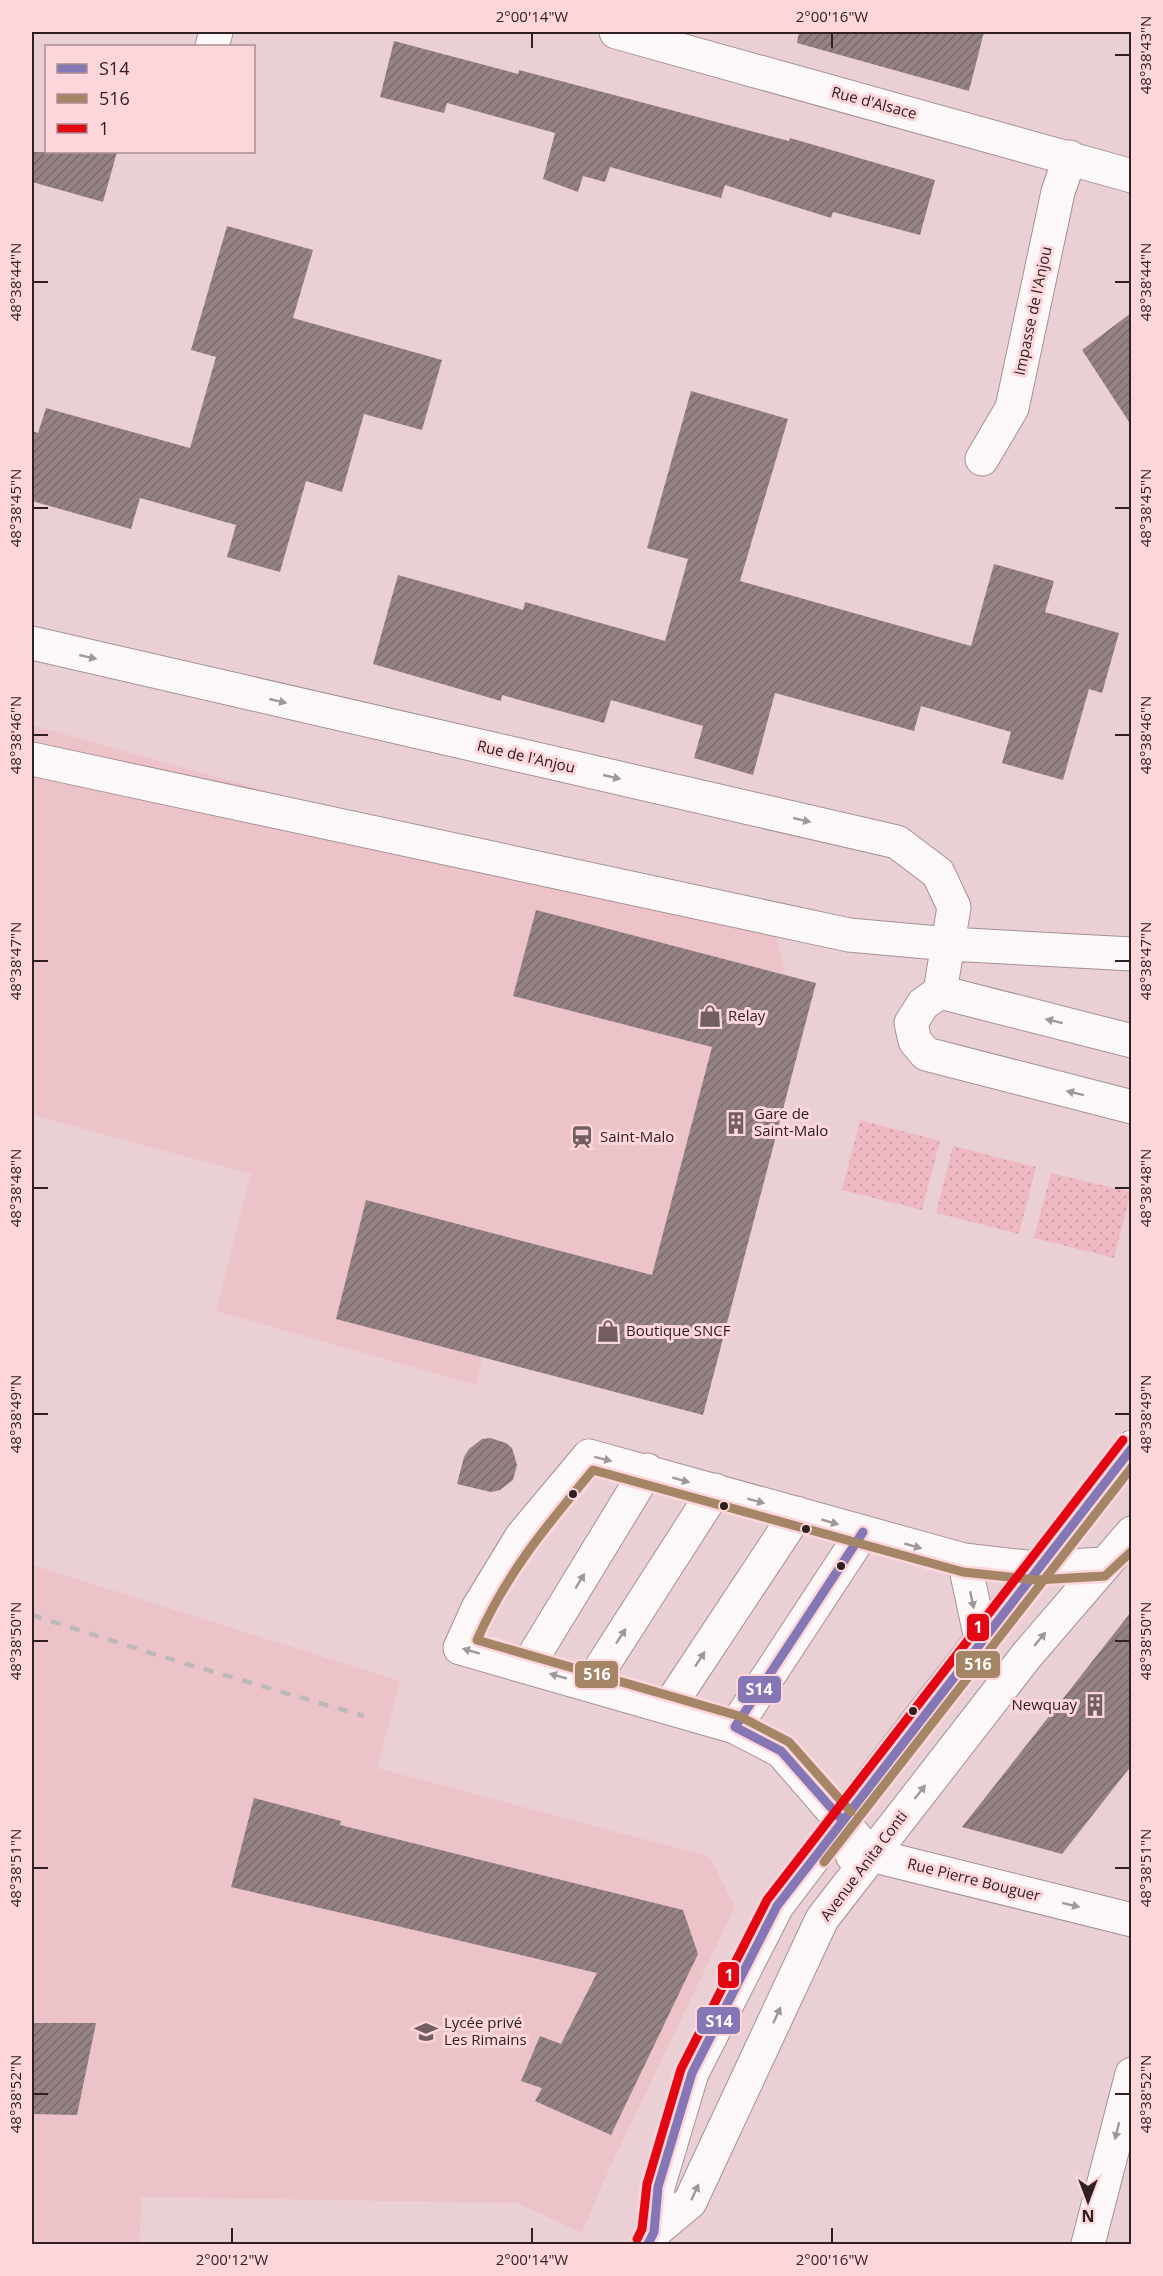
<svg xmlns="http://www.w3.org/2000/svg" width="1163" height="2276" font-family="'Open Sans',sans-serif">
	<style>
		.built { fill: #ecc3c9 }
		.park { fill: url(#park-dots) }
		.building { fill: url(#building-hatch) }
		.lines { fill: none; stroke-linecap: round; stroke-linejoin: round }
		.minor-casing { stroke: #a49194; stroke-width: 35 }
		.minor { stroke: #fcf8f9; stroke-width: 33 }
		.rail { stroke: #beb8b9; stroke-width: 4.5; stroke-dasharray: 10 10; stroke-linecap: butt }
		.bus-1-casing { stroke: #fcd6db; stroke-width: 14 }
		.bus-2-casing { stroke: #fcd6db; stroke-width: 14 }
		.bus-3-casing { stroke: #fcd6db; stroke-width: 14 }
		.bus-1 { stroke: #8577b6; stroke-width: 9 }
		.bus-2 { stroke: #a48565; stroke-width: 9 }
		.bus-3 { stroke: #e30613; stroke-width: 9 }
		.oneway { fill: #a19798 }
		.ticks { fill: none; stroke: #312022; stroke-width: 2 }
		.bus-dot { fill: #312022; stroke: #fcd6db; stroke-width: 2 }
		.labels { text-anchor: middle; stroke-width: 6; stroke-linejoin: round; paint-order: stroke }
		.street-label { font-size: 15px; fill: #312022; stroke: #fcd6db }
		.poi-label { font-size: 15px; fill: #312022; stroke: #fcd6db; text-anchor: start }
		.line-badge { stroke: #fcd6db; stroke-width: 2 }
		.badge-label { font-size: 16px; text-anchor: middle; font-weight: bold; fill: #fff }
		.neatline { fill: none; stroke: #312022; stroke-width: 2 }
		.ticks-label { font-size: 15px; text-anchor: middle; fill: #312022 }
	</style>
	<defs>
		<pattern id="park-dots" width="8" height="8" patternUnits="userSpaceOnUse" patternTransform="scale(1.5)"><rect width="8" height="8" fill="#eeb9c2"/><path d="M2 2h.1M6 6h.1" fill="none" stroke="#cd9fa6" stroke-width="1.8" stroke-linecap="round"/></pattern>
		<pattern id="building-hatch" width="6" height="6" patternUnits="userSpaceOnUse" patternTransform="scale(1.5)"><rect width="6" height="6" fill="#958285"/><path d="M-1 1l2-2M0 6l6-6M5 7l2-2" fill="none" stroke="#7a6a6c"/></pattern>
	</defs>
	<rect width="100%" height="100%" fill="#ead0d5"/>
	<!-- built -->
	<path class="built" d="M32 725 776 934 789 991 682 1399 484 1348 476 1385 216 1311 251 1174 32 1115Z
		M32 1565 400 1681 377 1768 710 1857 735 1907 603 2182 582 2233 517 2203 142 2197 139 2244H32Z"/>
	<!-- park -->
	<path class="park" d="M860 1120 940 1141 922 1210 842 1190Z
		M953 1146 1036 1167 1019 1234 936 1213Z
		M1051 1173 1131 1192 1114 1258 1034 1238Z"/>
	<!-- building -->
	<path class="building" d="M799 32H984L969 91 797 43Z
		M394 41 518 74 519 70 789 141 790 138 935 180 920 235 833 212 831 218 725 185 721 198 610 167 605 182 583 176 578 192 543 179 555 133 447 103 444 113 380 97Z
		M32 152H117L103 202 32 182Z
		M227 226 313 250 293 318 442 360 422 430 364 414 342 492 306 481 280 572 227 557 236 525 140 498 131 529 32 501V431L38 433 46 408 190 448 216 357 191 350Z
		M1131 313V425L1082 350Z
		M691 391 788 419 740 581 971 646 994 564 1054 581 1045 612 1119 633 1102 693 1089 689 1063 780 1002 763 1011 732 921 706 914 731 775 693 753 775 694 758 703 726 611 700 604 723 502 695 501 701 373 664 398 575 523 610 525 602 665 641 688 559 647 548Z
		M536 910 816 983 703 1415 336 1319 366 1200 652 1275 712 1047 513 996Z
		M490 1438 506 1443 512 1448 517 1465 513 1480 500 1490 491 1492 457 1484 464 1457 469 1449 482 1439Z
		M1131 1612V1766L1062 1854 962 1827Z
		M254 1798 341 1821 340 1825 683 1910 698 1954 611 2135 535 2101 542 2088 521 2081 540 2036 561 2044 597 1973 231 1887Z
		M32 2023H96L77 2115 32 2114Z"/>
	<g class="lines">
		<!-- minor casing -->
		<g class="minor-casing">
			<path id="minor" d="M616 32 1132 176
				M212 46 216 32
				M982 459 1012 408 1058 192 1070 157
				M32 643 897 842 938 873 954 907 940 992 923 1004 911 1023 915 1041 926 1054 1132 1107
				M32 759 849 935 949 944 1132 954
				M940 992 1132 1041
				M964 1560 981 1639
				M527 1667 647 1470
				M590 1685 715 1490
				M668 1708 797 1513
				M735 1727 863 1532
				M852 1855H871L1132 1920
				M871 1855 781 1751 735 1727 460 1648 478 1608 522 1536 589 1456 964 1560 1036 1568 1103 1564
				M654 2232 690 2202 822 1919 1027 1655 1132 1533
				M648 2244 654 2232 658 2187 692 2073 777 1906 920 1718 1132 1447
				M1088 2244 1132 2074"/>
		</g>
		<!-- minor -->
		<use href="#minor" class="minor"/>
		<!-- rail -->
		<path class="rail" d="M32 1615 163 1657 364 1716"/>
		<!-- bus-1 casing -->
		<g class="bus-1-casing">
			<path id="bus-1" d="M842 1820 781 1751 735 1727 863 1532
				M648 2244 654 2232 658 2187 692 2073 777 1906 1132 1448"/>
		</g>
		<!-- bus-2 casing -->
		<g class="bus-2-casing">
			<path id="bus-2" d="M851 1812 789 1742 739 1716 477 1640C506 1574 547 1525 593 1470L963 1572 1036 1580 1105 1576 1132 1551
				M824 1862 1132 1467"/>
		</g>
		<!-- bus-3 casing -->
		<g class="bus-3-casing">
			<path id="bus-3" d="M637 2239 642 2229 647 2184 681 2069 767 1900 1123 1440"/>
		</g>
		<!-- bus-1 -->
		<use href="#bus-1" class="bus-1"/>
		<!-- bus-2 -->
		<use href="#bus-2" class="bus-2"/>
		<!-- bus-3 -->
		<use href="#bus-3" class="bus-3"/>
	</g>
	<!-- one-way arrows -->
	<defs><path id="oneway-solid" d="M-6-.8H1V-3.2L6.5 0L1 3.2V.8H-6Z" transform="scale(1.5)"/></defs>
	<g class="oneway">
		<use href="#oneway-solid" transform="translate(88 657) rotate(13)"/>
		<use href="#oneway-solid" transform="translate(278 701) rotate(13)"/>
		<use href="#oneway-solid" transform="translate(612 777) rotate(13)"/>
		<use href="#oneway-solid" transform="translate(802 820) rotate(13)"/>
		<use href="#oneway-solid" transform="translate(1054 1021) rotate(-166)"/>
		<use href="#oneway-solid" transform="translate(1075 1093) rotate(-166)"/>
		<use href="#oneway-solid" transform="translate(603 1459) rotate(14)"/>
		<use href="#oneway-solid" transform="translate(681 1480) rotate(16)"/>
		<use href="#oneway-solid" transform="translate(756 1501) rotate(15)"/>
		<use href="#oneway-solid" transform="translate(830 1522) rotate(16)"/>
		<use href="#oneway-solid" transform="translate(913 1546) rotate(16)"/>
		<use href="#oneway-solid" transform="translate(580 1581) rotate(-59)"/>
		<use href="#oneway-solid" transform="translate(972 1600) rotate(78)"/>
		<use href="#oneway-solid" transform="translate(621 1636) rotate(-57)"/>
		<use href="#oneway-solid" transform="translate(1040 1639) rotate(-50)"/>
		<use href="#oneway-solid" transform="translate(471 1651) rotate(-164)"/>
		<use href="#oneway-solid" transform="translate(700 1659) rotate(-57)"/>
		<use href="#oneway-solid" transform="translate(558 1676) rotate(-164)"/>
		<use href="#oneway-solid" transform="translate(920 1792) rotate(-52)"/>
		<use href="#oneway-solid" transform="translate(1071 1905) rotate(14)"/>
		<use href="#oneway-solid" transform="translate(777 2015) rotate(-65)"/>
		<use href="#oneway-solid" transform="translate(1117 2131) rotate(104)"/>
		<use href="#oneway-solid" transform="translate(695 2192) rotate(-65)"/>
	</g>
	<!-- ticks -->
	<path class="ticks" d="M532 33V48M832 33V48M1115 55H1130M33 282H48M1115 282H1130M33 508H48M1115 508H1130M33 735H48M1115 735H1130M33 961H48M1115 961H1130M33 1188H48M1115 1188H1130M33 1414H48M1115 1414H1130M33 1641H48M1115 1641H1130M33 1868H48M1115 1868H1130M33 2094H48M1115 2094H1130M232 2228V2243M532 2228V2243M832 2228V2243"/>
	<!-- icons -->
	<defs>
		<g id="shop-bare" transform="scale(1.8)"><path d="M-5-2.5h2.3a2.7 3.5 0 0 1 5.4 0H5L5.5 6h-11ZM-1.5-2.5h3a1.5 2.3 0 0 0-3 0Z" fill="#725e61" stroke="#fcd6db" stroke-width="2.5" paint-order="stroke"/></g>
		<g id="building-bare" transform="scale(1.8)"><path d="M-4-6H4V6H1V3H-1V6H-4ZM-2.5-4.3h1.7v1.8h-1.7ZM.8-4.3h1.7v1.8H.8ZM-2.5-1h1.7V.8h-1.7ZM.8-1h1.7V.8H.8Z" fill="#725e61" stroke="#fcd6db" stroke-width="2.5" paint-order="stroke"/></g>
		<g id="station-bare" transform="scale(1.8)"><path d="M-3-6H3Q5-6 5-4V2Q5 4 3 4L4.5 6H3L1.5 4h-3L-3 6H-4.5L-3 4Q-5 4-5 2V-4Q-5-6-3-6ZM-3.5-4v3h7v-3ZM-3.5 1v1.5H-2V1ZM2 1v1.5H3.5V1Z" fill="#725e61" stroke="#fcd6db" stroke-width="2.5" paint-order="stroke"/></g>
		<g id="school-bare" transform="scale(1.8)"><path d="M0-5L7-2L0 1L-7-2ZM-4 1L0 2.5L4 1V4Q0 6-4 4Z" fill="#725e61" stroke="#fcd6db" stroke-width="2.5" paint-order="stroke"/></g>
	</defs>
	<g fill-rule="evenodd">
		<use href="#shop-bare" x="710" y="1016"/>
		<use href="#building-bare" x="736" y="1123"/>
		<use href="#station-bare" x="582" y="1137"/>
		<use href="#shop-bare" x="608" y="1331"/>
		<use href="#building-bare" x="1095" y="1705"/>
		<use href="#school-bare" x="426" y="2032"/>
	</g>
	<!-- markers -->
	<g class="bus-dot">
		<circle cx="573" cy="1494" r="5"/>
		<circle cx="724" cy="1506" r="5"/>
		<circle cx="806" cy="1529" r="5"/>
		<circle cx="841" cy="1566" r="5"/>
		<circle cx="913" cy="1711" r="5"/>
	</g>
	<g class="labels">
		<!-- street labels -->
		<g class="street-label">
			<text transform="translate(874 103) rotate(15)" y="5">Rue d'Alsace</text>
			<text transform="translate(1033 311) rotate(-78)" y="5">Impasse de l'Anjou</text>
			<text transform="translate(526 757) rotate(13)" y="5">Rue de l'Anjou</text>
			<text transform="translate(864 1866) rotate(-53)" y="5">Avenue Anita Conti</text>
			<text transform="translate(974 1880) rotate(14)" y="5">Rue Pierre Bouguer</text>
		</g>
		<!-- poi labels -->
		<g class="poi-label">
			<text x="728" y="1021">Relay</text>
			<text x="754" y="1119">Gare de<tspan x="754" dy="17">Saint-Malo</tspan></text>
			<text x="600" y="1142">Saint-Malo</text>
			<text x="626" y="1336">Boutique SNCF</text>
			<text x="1077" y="1710" text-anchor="end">Newquay</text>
			<text x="444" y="2028">Lycée privé<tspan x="444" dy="17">Les Rimains</tspan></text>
		</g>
	</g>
	<g class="line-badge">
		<rect x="966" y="1613" width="24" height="29" rx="6" fill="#e30613"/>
		<rect x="955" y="1650" width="46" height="29" rx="6" fill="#a48565"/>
		<rect x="574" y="1660" width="45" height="29" rx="6" fill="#a48565"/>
		<rect x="737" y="1675" width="45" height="29" rx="6" fill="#8577b6"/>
		<rect x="717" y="1961" width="23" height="28" rx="6" fill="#e30613"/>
		<rect x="696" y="2006" width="45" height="29" rx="6" fill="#8577b6"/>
	</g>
	<g class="badge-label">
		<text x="978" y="1633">1</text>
		<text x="978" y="1670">516</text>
		<text x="597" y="1680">516</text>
		<text x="759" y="1695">S14</text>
		<text x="729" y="1981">1</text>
		<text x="719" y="2027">S14</text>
	</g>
	<!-- border -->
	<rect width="1163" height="2276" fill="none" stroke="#fcd6db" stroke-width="66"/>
	<!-- legend -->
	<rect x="45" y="45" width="210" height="108" fill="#fcd6db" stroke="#ab8d91" stroke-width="1.5"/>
	<rect x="57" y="64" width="30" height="9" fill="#8577b6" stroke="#ab8d91" stroke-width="1.5"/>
	<text x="99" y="75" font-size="18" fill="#312022">S14</text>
	<rect x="57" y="94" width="30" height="9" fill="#a48565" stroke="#ab8d91" stroke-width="1.5"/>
	<text x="99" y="105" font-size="18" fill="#312022">516</text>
	<rect x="57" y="124" width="30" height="9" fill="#e30613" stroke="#ab8d91" stroke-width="1.5"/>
	<text x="99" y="135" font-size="18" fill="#312022">1</text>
	<!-- north arrow -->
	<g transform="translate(1088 2201) rotate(180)" stroke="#fcd6db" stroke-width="4.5" paint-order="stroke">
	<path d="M0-4.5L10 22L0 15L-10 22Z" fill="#312022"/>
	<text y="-9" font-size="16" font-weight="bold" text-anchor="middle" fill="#312022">N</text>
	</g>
	<rect x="33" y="33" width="1097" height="2210" class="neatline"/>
	<g class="ticks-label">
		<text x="532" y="22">2°00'14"W</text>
		<text x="832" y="22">2°00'16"W</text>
		<text transform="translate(1146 55) rotate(-90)" y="5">48°38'43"N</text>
		<text transform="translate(1146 282) rotate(-90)" y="5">48°38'44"N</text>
		<text transform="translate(16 282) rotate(-90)" y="5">48°38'44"N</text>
		<text transform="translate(1146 508) rotate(-90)" y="5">48°38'45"N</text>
		<text transform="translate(16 508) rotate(-90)" y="5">48°38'45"N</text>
		<text transform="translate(1146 735) rotate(-90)" y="5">48°38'46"N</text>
		<text transform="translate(16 735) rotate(-90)" y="5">48°38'46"N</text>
		<text transform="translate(1146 961) rotate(-90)" y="5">48°38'47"N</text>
		<text transform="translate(16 961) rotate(-90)" y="5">48°38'47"N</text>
		<text transform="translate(1146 1188) rotate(-90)" y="5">48°38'48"N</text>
		<text transform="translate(16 1188) rotate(-90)" y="5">48°38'48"N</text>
		<text transform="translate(1146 1414) rotate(-90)" y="5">48°38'49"N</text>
		<text transform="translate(16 1414) rotate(-90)" y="5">48°38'49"N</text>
		<text transform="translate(1146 1641) rotate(-90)" y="5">48°38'50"N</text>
		<text transform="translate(16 1641) rotate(-90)" y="5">48°38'50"N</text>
		<text transform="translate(16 1868) rotate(-90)" y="5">48°38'51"N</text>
		<text transform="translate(1146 1868) rotate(-90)" y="5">48°38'51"N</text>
		<text transform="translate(16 2094) rotate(-90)" y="5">48°38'52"N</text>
		<text transform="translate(1146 2094) rotate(-90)" y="5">48°38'52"N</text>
		<text x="232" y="2265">2°00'12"W</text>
		<text x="532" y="2265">2°00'14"W</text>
		<text x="832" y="2265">2°00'16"W</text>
	</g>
</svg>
